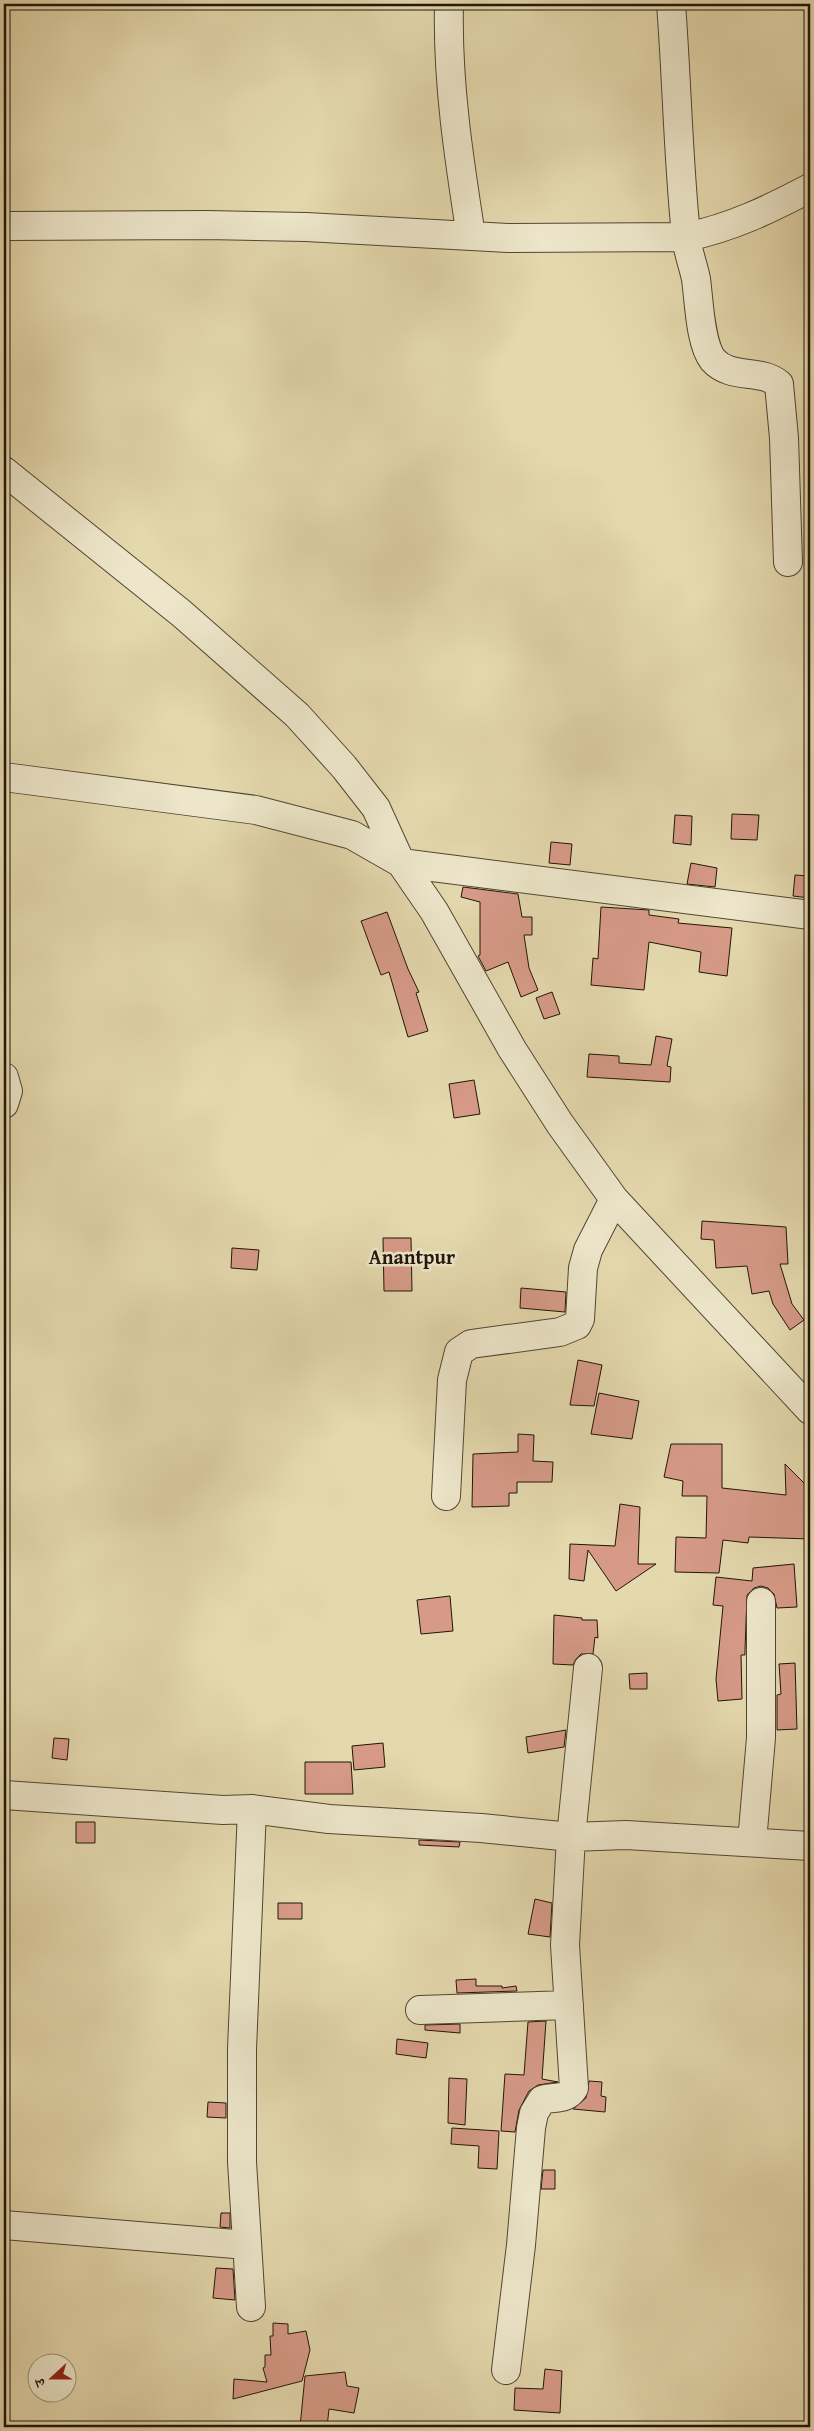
<svg xmlns="http://www.w3.org/2000/svg" width="814" height="2431" font-family="'Gentium Book Plus','Noto Serif Devanagari',serif">
	<style>
		.building { fill: #d69a87; stroke: #201608 }
		.lines { fill: none; stroke-linecap: round; stroke-linejoin: round }
		.minor-casing { stroke: #514631; stroke-width: 30 }
		.minor { stroke: #ede6ca; stroke-width: 28 }
		.labels { text-anchor: middle; stroke-width: 5; stroke-linejoin: round; paint-order: stroke }
		.quarter-label { font-size: 20px; font-weight: bold; fill: #201608; stroke: #ede6ca }
	</style>
	<rect width="100%" height="100%" fill="#e4d8ad"/>
	<filter id="stains"><feTurbulence type="fractalNoise" baseFrequency=".004" numOctaves="4"/><feColorMatrix values="0 0 0 0 .2 0 0 0 0 .09 0 0 0 0 .02 0 0 0 .5 -.17"/></filter>
	<radialGradient id="worn" r=".72"><stop offset=".6" stop-color="#630" stop-opacity="0"/><stop offset="1" stop-color="#630" stop-opacity=".3"/></radialGradient>
	<!-- building -->
	<path class="building" d="M732 814 759 815 757 840 731 839Z
		M675 815 692 816 691 845 673 843Z
		M551 842 572 844 570 865 549 863Z
		M691 863 717 868 715 887 687 884Z
		M795 875 810 876V898L793 896Z
		M463 887 518 894 522 917H532V935H524L529 968 538 990 521 997 508 962 486 971 478 956 480 955V902L461 897Z
		M601 907 649 910V915L679 919 678 923 732 928 727 976 699 972 701 952 649 942 644 990 591 985 593 958 598 959Z
		M387 912 408 969 419 992 416 993 428 1031 408 1037 389 972 381 975 361 921Z
		M552 992 560 1014 544 1019 536 998Z
		M656 1036 672 1039 667 1066 671 1067 670 1082 587 1077 589 1054 619 1056V1063L651 1065Z
		M474 1080 480 1114 454 1118 449 1084Z
		M702 1221 786 1227 788 1264H780L792 1304 804 1320 790 1330 773 1304 769 1291 752 1294 747 1266 716 1268 714 1240 701 1239Z
		M383 1238H411L412 1291H384Z
		M232 1248 259 1250 257 1270 231 1268Z
		M521 1288 566 1292 565 1312 520 1308Z
		M578 1360 602 1365 594 1406 570 1405Z
		M599 1393 639 1401 632 1439 591 1434Z
		M518 1434 534 1435 533 1461 553 1462 552 1482H517V1493H509V1506L472 1507 473 1454 518 1452Z
		M671 1444H722V1488L786 1495 785 1464 810 1489V1539L749 1537 748 1543 723 1540 719 1573 675 1572 676 1537 706 1538 707 1496H682L683 1481 664 1477Z
		M620 1504 640 1507 638 1564H656L616 1591 588 1550 584 1581 569 1579 570 1544 615 1546Z
		M794 1564 797 1607 777 1608 774 1594 768 1588 761 1586 754 1588 747 1595 745 1650V1655H741L742 1699 718 1701 716 1679 723 1606 713 1605 716 1577 752 1581 753 1568Z
		M450 1596 453 1631 421 1634 417 1600Z
		M554 1615 582 1618V1620H597L598 1638 595 1637 593 1654H581L576 1659 573 1665 553 1664Z
		M795 1663 797 1729 777 1730V1695L781 1694 779 1664Z
		M647 1673V1689H630L629 1674Z
		M566 1730 564 1747 528 1753 526 1737Z
		M54 1738 69 1739 67 1760 52 1758Z
		M383 1743 385 1767 354 1770 352 1746Z
		M305 1762H351L353 1794H305Z
		M76 1822H95V1843H76Z
		M419 1840 460 1842 459 1847 419 1845Z
		M535 1899 552 1903 550 1937 528 1934Z
		M278 1903H302V1919H278Z
		M476 1979V1986H502V1988L516 1986 517 1991 457 1993 456 1980Z
		M546 2021 542 2079 558 2082 538 2085 529 2091 519 2110 515 2132 501 2131 505 2074 524 2075 528 2022Z
		M460 2024V2033L425 2030V2025Z
		M397 2039 428 2043 426 2058 396 2054Z
		M449 2078 467 2079 465 2125 448 2123Z
		M589 2081 602 2082 601 2096 606 2097 605 2112 573 2109 586 2098Z
		M208 2102 226 2103V2118L207 2117Z
		M452 2128 499 2131 497 2169 478 2168 479 2146 451 2144Z
		M543 2170H555V2189H541Z
		M221 2213H230V2228L220 2227Z
		M216 2268 233 2269 235 2300 213 2298Z
		M273 2323 288 2324V2334L306 2331 310 2350 302 2381 233 2399 234 2379 267 2382 263 2368 265 2367V2355H271L270 2336H273Z
		M545 2369 562 2371 560 2413 514 2410 515 2388 543 2389Z
		M345 2372 347 2386 359 2388 354 2413 329 2409 327 2427H300L305 2376Z"/>
	<g class="lines">
		<!-- minor casing -->
		<g class="minor-casing">
			<path id="minor" d="M449 4C447 82 459 159 471 236
				M671 4C677 81 678 158 686 235 687 250 693 264 696 279 699 300 700 344 713 360 731 380 760 368 779 384L784 438 788 562
				M4 226 207 225 306 227 508 238 686 237C731 228 770 209 810 188
				M4 471 181 613 297 715 344 767 376 808 401 863 434 911 512 1049 560 1124 614 1199 810 1410
				M4 777 256 810 352 835 401 863 810 915
				M4 1077 8 1091 4 1104
				M446 1496 452 1380 459 1352 471 1344 560 1332 577 1325 580 1319 583 1268 588 1250 614 1199
				M4 1795 223 1810 252 1809 329 1819 481 1828 571 1837 626 1835 810 1846
				M752 1842 761 1738V1602
				M420 2010 569 2005
				M4 2225 247 2245
				M251 2307 242 2162V2049L252 1809
				M506 2370 521 2245 531 2128 534 2113 542 2100C554 2096 566 2101 574 2088L565 1945 571 1837 588 1668"/>
		</g>
		<!-- minor -->
		<use href="#minor" class="minor"/>
	</g>
	<g class="labels">
		<!-- quarter labels -->
		<g class="quarter-label">
			<text x="412" y="1264">Anantpur</text>
		</g>
	</g>
	<!-- margin -->
	<rect width="814" height="2431" fill="none" stroke="#e4d8ad" stroke-width="20"/>
	<rect x="5" y="5" width="804" height="2421" fill="none" stroke="#201608" stroke-width="2.5"/>
	<rect x="10" y="10" width="794" height="2411" fill="none" stroke="#201608"/>
	<!-- north arrow -->
	<g transform="translate(52 2378) rotate(249)"><circle r="24" fill="#ede6ca" stroke="#9b937c"/>
	<path d="M0-4L9 19L0 12L-9 19Z" fill="#8f2418"/>
	<text y="-8" font-size="14" font-weight="bold" text-anchor="middle" fill="#201608">उ</text>
	</g>
	<rect width="100%" height="100%" filter="url(#stains)"/>
	<rect width="100%" height="100%" fill="url(#worn)"/>
</svg>
